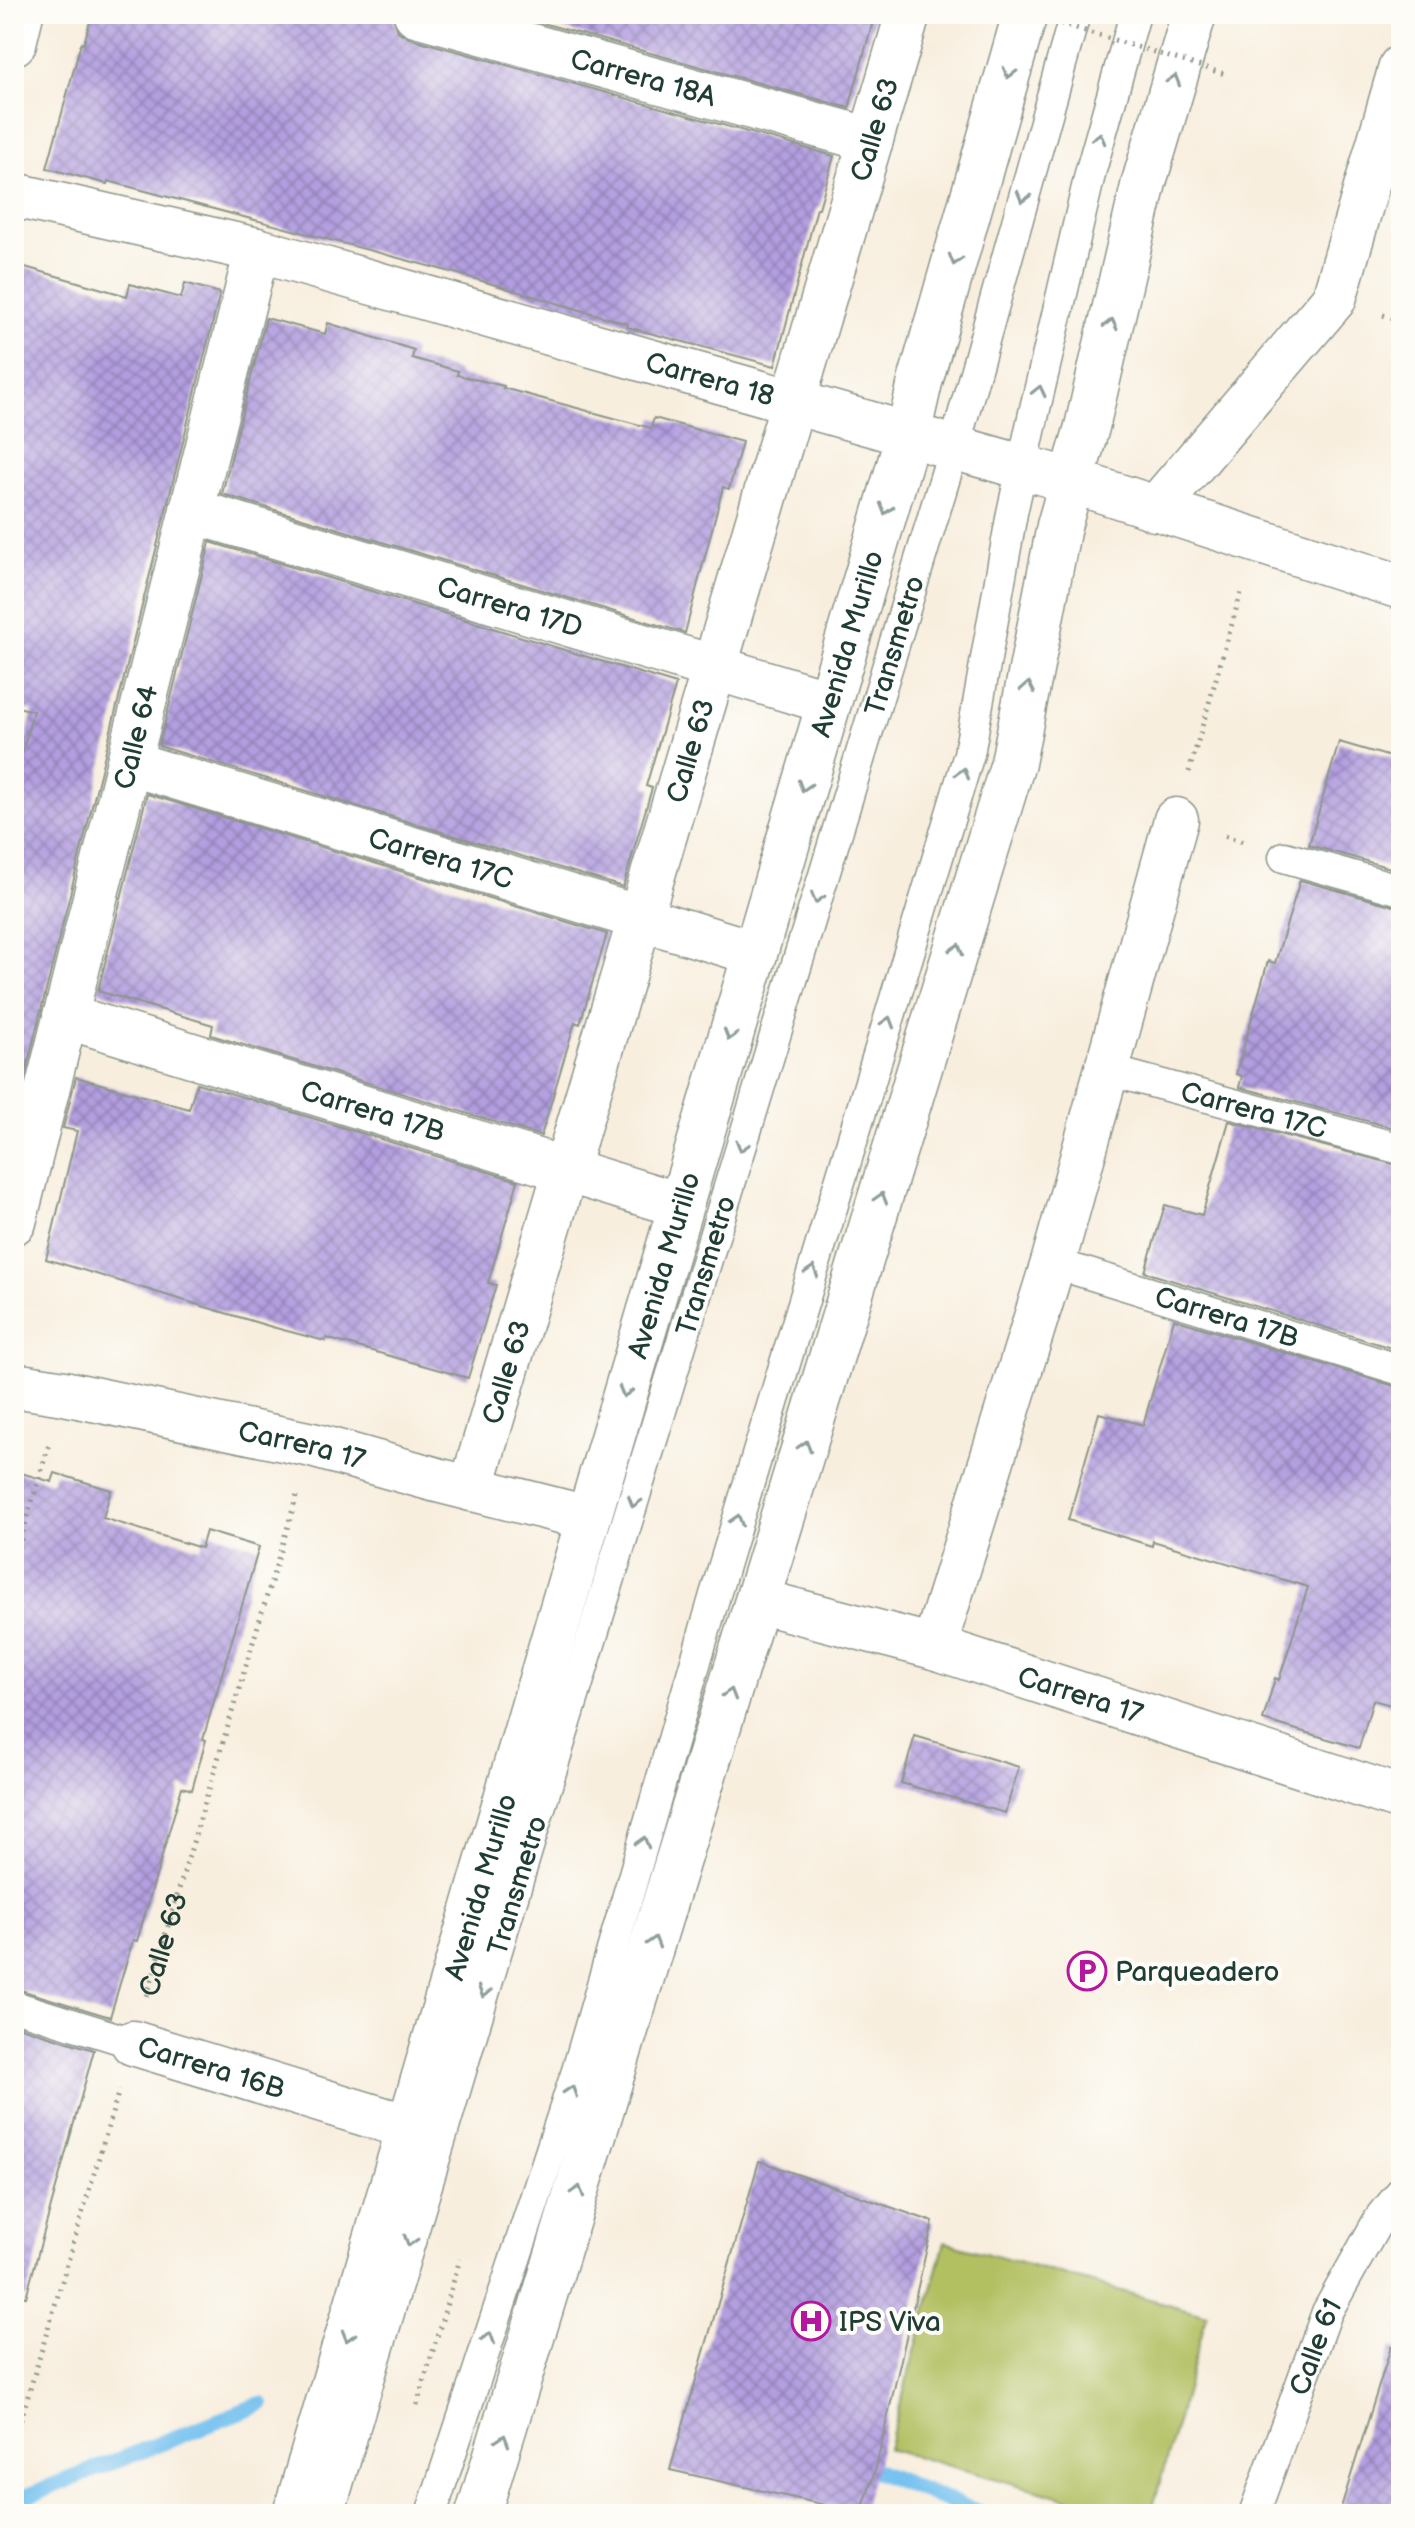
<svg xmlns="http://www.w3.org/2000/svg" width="1415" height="2528" font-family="'Balsamiq Sans',sans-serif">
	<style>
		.pitch { fill: #b2c062; stroke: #687e4b; stroke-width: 2 }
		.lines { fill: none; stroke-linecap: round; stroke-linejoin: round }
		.stream { stroke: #75c1ef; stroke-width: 16 }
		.building { fill: url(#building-cross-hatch) }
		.lane-casing { stroke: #8c9689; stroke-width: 33 }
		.street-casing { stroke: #8c9689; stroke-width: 47 }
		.secondary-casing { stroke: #8c9689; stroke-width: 47 }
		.primary-casing { stroke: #8c9689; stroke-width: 47 }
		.path { stroke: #8c9689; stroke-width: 5; stroke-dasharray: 2 6; stroke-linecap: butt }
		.lane { stroke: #fff; stroke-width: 30 }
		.street { stroke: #fff; stroke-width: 44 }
		.secondary { stroke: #fff; stroke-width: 44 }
		.primary { stroke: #fff; stroke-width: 44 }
		.path-bridge { stroke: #8c9689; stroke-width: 5; stroke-dasharray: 2 6; stroke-linecap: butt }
		.oneway { stroke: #8f9e9a }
		.labels { text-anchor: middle; stroke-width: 8; stroke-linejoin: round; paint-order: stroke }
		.street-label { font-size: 28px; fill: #1f3d34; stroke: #fdfcf7 }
		.poi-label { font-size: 28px; fill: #1f3d34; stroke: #fdfcf7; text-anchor: start }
	</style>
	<defs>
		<pattern id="building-cross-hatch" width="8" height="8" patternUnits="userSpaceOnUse" patternTransform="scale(2)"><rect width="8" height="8" fill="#b39ee0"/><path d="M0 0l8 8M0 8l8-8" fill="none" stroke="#9182b6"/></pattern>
	</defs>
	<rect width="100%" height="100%" fill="#fdfcf7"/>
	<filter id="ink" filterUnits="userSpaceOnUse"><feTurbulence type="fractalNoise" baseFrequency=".0125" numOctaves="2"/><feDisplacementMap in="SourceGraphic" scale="16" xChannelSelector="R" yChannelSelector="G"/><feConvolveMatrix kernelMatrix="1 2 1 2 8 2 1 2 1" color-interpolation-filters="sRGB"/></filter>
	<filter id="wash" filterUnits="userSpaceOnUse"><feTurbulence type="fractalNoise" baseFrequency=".006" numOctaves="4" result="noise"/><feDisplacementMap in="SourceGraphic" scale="32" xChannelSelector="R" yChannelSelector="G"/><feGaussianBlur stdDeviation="1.8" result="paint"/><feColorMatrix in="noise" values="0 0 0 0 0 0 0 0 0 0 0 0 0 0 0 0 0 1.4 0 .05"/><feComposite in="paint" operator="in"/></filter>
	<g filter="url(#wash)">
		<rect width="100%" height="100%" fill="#f8eede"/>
		<!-- pitch -->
		<path class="pitch" d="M945 2242 1207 2315 1151 2514H1124L888 2449Z"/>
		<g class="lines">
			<!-- stream -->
			<path class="stream" d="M875 2471 982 2514
				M14 2501 261 2404"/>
		</g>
		<g id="blocks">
			<!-- building -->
			<path class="building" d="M92 14H392L398 31 409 38 834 156 819 208H817L775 366 627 327 628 324 455 273 108 181 107 184 47 168 81 43 84 44Z
				M510 14H875L849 108Z
				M25 267 127 296 130 284 181 298 185 283 220 293 14 1119V785L33 711 14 706V309Z
				M266 318 325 334 328 323 414 350 412 358 458 371 457 375 504 386 503 388 651 428 654 418 742 442 729 489 723 487 685 633 222 494Z
				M210 542 676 684 646 786 652 788 623 887 159 746Z
				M1339 742 1401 760V871L1309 845Z
				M147 794 607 934 580 1024 575 1022 541 1136 211 1035 213 1025 98 991Z
				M1300 880 1401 908V1130L1239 1087 1242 1076 1236 1074 1268 961 1275 963Z
				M76 1077 189 1109 197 1083 518 1181 488 1283 496 1285 468 1378 326 1338 325 1341 272 1327 46 1259 77 1131 63 1128Z
				M1229 1121 1401 1166V1351L1145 1272 1165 1205 1202 1215Z
				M1174 1319 1401 1388V1708L1373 1700 1359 1748 1263 1720 1275 1678 1279 1680 1308 1587 1153 1541 1152 1546 1068 1520 1099 1413 1143 1425Z
				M14 1471 52 1482 55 1473 111 1490 103 1518 201 1548 206 1531 259 1547 203 1739 206 1740 192 1790 182 1787 137 1941 133 1940 110 2017 14 1988Z
				M915 1736 1019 1767 1005 1813 901 1783Z
				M14 2025 94 2050 26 2297 14 2295Z
				M759 2161 933 2222 875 2471 861 2513 670 2470Z
				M1391 2347 1401 2349V2514H1339Z"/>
		</g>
	</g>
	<g filter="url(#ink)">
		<use href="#blocks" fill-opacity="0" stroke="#8c9689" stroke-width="2"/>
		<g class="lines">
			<!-- lane casing -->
			<g class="lane-casing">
				<g id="lane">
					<path d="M1284 857 1401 890"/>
					<path id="s2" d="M1107 1070 1401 1149"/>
					<path id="s3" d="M1053 1263 1401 1370"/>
					<path d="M14 2006 133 2043"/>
					<path id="s4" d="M329 2514 511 1903 954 448 1075 14"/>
					<path d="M431 2514 577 2071 715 1595 969 754 1012 513 1034 413 1091 170 1135 14"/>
					<path id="s5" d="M1254 2514 1327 2312 1378 2221 1401 2192"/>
				</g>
			</g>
			<!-- street casing -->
			<g class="street-casing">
				<g id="street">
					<path id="s6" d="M416 14 871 140"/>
					<path d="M14 43 21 14"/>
					<path id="s7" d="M14 195 257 250 1072 481"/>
					<path d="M1155 509 1334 299 1401 67"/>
					<path id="s8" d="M192 511 829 702"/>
					<path id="s9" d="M129 763 755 953"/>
					<path id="s10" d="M65 1016 680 1205"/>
					<path id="s11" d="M14 1222 257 250"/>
					<path id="s12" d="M14 1385 64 1393 312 1445 437 1480 588 1518"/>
					<path id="s13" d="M471 1489 908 14"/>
					<path id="s14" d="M758 1601 934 1647 1401 1798"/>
					<path d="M934 1647 1053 1263 1176 820"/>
					<path id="s15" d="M133 2043 408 2127"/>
				</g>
			</g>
			<!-- secondary casing -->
			<g class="secondary-casing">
				<path id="secondary" d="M1072 481 1401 587"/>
			</g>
			<!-- primary casing -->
			<g class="primary-casing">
				<g id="primary">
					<path id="s16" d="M295 2514 908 435 920 382 1025 14"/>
					<path d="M478 2514 1013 763 1059 526 1087 427 1144 182 1194 14"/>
				</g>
			</g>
			<!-- path -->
			<g class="path">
				<path d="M1383 315 1401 320"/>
				<path d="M1189 772 1242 589"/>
				<path d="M1225 836 1246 843"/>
				<path d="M14 1563 50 1441"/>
				<path id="s1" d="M147 1996 298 1492"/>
				<path d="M417 2405 460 2259"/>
				<path d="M14 2443 119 2090"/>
			</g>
			<!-- lane -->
			<use href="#lane" class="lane"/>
			<!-- street -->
			<use href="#street" class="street"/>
			<!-- secondary -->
			<use href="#secondary" class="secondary"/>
			<!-- primary -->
			<use href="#primary" class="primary"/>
			<!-- path-bridge -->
			<path class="path-bridge" d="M1030 14 1228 75"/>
		</g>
		<!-- one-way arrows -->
		<defs><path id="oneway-chevron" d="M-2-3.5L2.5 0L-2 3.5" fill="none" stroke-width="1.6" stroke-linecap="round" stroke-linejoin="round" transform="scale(2)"/></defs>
		<g class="oneway">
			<use href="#oneway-chevron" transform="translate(1009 73) rotate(105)"/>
			<use href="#oneway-chevron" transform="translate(1174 80) rotate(-73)"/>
			<use href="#oneway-chevron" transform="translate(1099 138) rotate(-75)"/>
			<use href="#oneway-chevron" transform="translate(1023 197) rotate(106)"/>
			<use href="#oneway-chevron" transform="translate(955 260) rotate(106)"/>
			<use href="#oneway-chevron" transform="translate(1111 324) rotate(-77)"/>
			<use href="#oneway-chevron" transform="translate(1039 391) rotate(-77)"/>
			<use href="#oneway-chevron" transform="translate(886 509) rotate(106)"/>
			<use href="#oneway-chevron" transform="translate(1028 687) rotate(-79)"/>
			<use href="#oneway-chevron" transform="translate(963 773) rotate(-73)"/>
			<use href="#oneway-chevron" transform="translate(804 786) rotate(107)"/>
			<use href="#oneway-chevron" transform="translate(817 898) rotate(107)"/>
			<use href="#oneway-chevron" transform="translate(957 949) rotate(-73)"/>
			<use href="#oneway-chevron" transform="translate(888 1022) rotate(-73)"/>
			<use href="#oneway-chevron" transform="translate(730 1035) rotate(106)"/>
			<use href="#oneway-chevron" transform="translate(742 1146) rotate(107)"/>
			<use href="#oneway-chevron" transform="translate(881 1198) rotate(-73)"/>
			<use href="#oneway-chevron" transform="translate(812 1271) rotate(-73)"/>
			<use href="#oneway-chevron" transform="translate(625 1392) rotate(106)"/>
			<use href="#oneway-chevron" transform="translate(805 1446) rotate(-73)"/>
			<use href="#oneway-chevron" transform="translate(634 1502) rotate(107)"/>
			<use href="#oneway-chevron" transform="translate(737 1520) rotate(-73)"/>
			<use href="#oneway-chevron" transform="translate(730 1694) rotate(-73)"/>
			<use href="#oneway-chevron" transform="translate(643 1842) rotate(-74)"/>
			<use href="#oneway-chevron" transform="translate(654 1942) rotate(-73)"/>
			<use href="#oneway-chevron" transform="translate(484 1992) rotate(107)"/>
			<use href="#oneway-chevron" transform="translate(571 2091) rotate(-72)"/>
			<use href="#oneway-chevron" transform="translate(578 2191) rotate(-73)"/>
			<use href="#oneway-chevron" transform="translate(410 2241) rotate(107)"/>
			<use href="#oneway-chevron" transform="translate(348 2336) rotate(106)"/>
			<use href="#oneway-chevron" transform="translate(489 2338) rotate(-72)"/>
			<use href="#oneway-chevron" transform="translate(503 2440) rotate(-73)"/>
		</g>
	</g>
	<!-- icons -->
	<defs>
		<g id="parking-ring" transform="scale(2)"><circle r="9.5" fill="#fdfcf7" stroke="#b5179e" stroke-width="1.5"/><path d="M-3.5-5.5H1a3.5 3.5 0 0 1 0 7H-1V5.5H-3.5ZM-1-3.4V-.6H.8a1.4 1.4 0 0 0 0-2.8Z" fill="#b5179e"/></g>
		<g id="hospital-ring" transform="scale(2)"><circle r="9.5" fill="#fdfcf7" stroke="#b5179e" stroke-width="1.5"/><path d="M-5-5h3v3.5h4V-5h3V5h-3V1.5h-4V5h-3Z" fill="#b5179e"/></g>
	</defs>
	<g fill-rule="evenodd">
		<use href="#parking-ring" x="1087" y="1971"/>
		<use href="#hospital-ring" x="811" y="2321"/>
	</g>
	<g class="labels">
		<!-- street labels -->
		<g class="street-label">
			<text dy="10" stroke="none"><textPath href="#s6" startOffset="236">Carrera 18A</textPath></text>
			<text dy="10" stroke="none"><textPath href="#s13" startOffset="1418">Calle 63</textPath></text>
			<text dy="10" stroke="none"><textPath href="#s7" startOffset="720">Carrera 18</textPath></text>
			<text dy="10" stroke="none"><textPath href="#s8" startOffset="332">Carrera 17D</textPath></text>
			<text dy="10" stroke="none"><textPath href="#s16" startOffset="1950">Avenida Murillo</textPath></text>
			<text dy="10" stroke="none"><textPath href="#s4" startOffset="1952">Transmetro</textPath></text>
			<text dy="10" stroke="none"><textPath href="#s11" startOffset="500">Calle 64</textPath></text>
			<text dy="10" stroke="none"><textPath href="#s13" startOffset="770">Calle 63</textPath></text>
			<text dy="10" stroke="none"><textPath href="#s9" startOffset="326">Carrera 17C</textPath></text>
			<text dy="10" stroke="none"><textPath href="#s2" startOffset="152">Carrera 17C</textPath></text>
			<text dy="10" stroke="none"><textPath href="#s10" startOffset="322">Carrera 17B</textPath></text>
			<text dy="10" stroke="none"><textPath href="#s16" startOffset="1302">Avenida Murillo</textPath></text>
			<text dy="10" stroke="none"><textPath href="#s4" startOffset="1304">Transmetro</textPath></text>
			<text dy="10" stroke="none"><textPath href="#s3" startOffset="182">Carrera 17B</textPath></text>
			<text dy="10" stroke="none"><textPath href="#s13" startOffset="122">Calle 63</textPath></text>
			<text dy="10" stroke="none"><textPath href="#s12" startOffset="294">Carrera 17</textPath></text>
			<text dy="10" stroke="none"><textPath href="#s14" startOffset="336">Carrera 17</textPath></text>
			<text dy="10" stroke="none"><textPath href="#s4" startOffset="656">Transmetro</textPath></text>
			<text dy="10" stroke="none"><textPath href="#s16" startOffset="654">Avenida Murillo</textPath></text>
			<text dy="10" stroke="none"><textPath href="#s1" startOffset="54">Calle 63</textPath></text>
			<text dy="10" stroke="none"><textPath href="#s15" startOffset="82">Carrera 16B</textPath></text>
			<text dy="10" stroke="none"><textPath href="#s5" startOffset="178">Calle 61</textPath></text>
		</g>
		<!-- poi labels -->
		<g class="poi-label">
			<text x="1115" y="1981">Parqueadero</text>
			<text x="839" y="2331">IPS Viva</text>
		</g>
	</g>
	<!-- margin -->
	<rect width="1415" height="2528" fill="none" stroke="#fdfcf7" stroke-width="48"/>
</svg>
